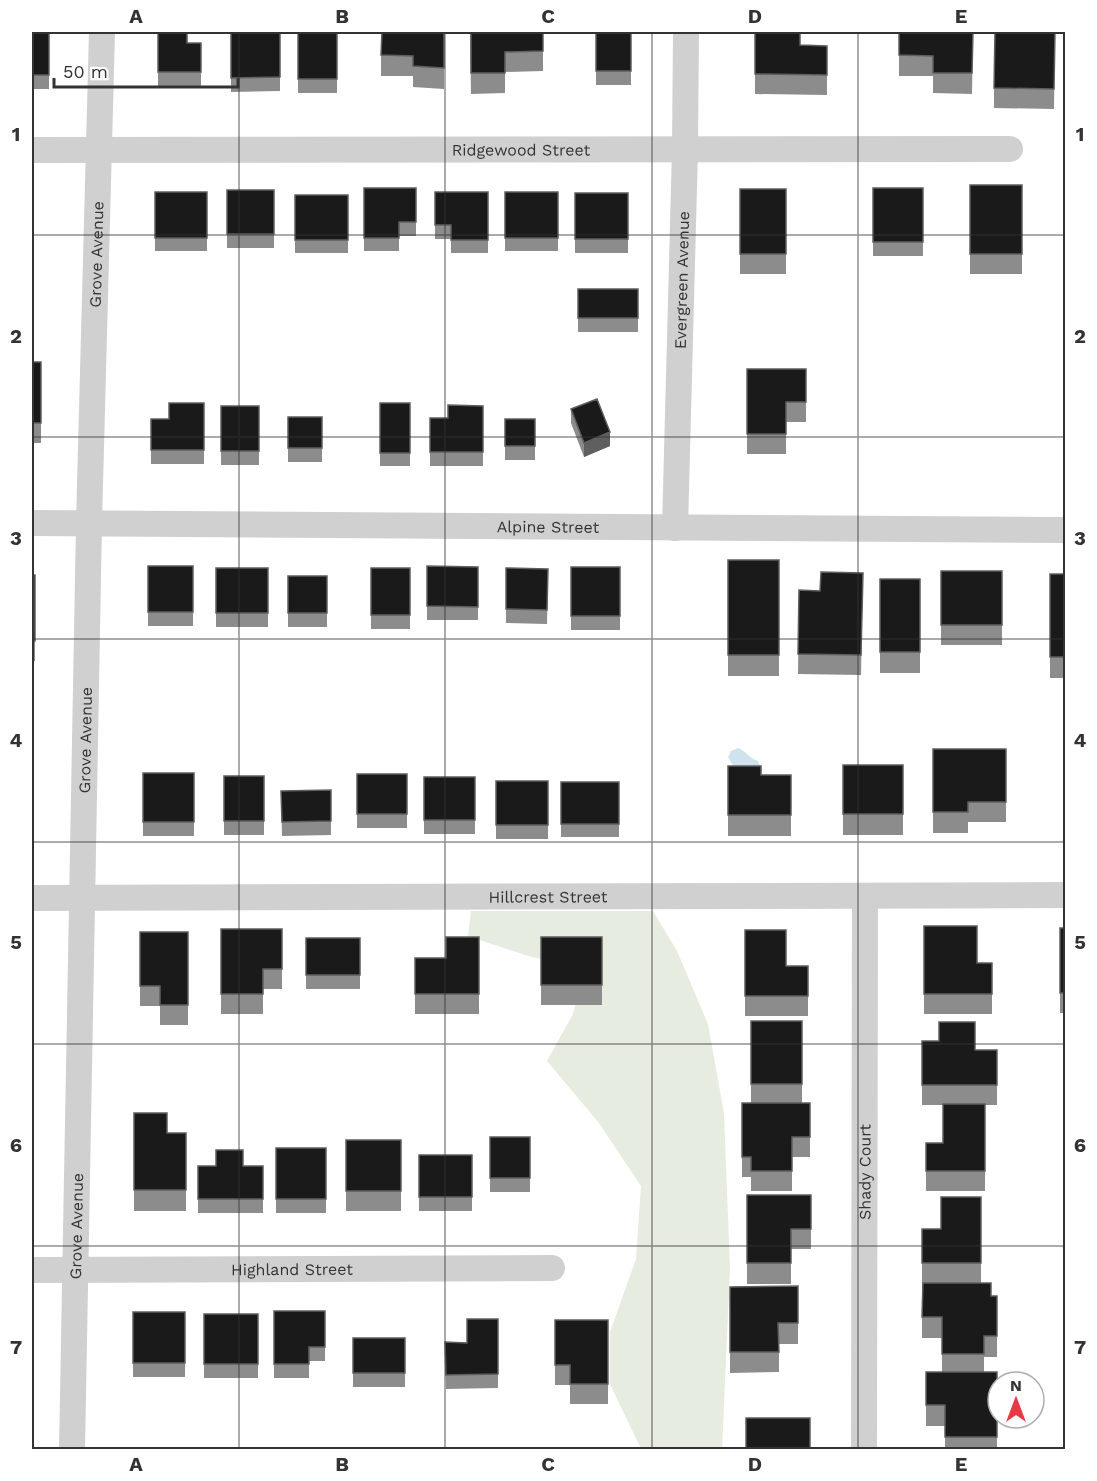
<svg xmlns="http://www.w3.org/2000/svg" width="1097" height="1481" font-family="'Work Sans',sans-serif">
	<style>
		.green { fill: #e6ecdf }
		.water { fill: #cfe2ee }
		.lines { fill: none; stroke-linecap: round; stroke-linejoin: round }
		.minor { stroke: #d0d0d0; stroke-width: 26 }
		.wall { fill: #8c8c8c }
		.shaded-wall { fill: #5f5f5f }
		.building { fill: #1a1a1a; stroke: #5f5f5f; stroke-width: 1.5 }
		.grid { fill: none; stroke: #333; stroke-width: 1.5; stroke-opacity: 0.55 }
		.labels { text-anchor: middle; stroke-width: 6; stroke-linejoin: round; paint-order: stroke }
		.street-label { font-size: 16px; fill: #333; stroke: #fff }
		.neatline { fill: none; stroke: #333; stroke-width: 2 }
		.grid-label { font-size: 20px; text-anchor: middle; font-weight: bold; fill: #333 }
	</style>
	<rect width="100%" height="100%" fill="#fff"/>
	<!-- green -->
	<path class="green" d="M471 911H653L677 951 708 1024 724 1113 730 1269 722 1449H641L610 1384V1332L636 1259 641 1186 599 1123 547 1061 573 1014 583 967 531 957 468 936Z"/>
	<!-- water -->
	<path class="water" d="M738 748C746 751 749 758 758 761L762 770 760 776 737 772 728 757 731 751Z"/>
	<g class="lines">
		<!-- minor -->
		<g class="minor">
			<path id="s1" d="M32 150 1010 149"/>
			<path id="s2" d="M32 523 1066 530"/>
			<path id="s3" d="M675 528 685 149 686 32"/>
			<path id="s4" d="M32 898 1066 895"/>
			<path id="s5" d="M32 1270 552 1268"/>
			<path id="s6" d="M72 1450 89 523 102 32"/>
			<path id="s7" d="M864 1450 865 896"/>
		</g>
	</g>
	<!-- wall -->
	<path class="wall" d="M32 32H49V89H32Z
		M158 32 187 43H201V86H158Z
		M231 32H280V91L231 92Z
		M298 32H337V93H298Z
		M444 32V89L413 87V76H381V55Z
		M470 32H543V71L505 72V93L471 94Z
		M596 32H631V85H596Z
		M755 32 800 45 827 46V95L755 94Z
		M899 32H973L972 94 933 93V76H899Z
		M1055 32 1054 109 994 108V88Z
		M970 185H1022V274H970Z
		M364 188H416V236H399V251H364Z
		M873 188H923V256H873Z
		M740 189H786V274H740Z
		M227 190H274V248H227Z
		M155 192H207V251H155Z
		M435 192H488V253H451V239H435Z
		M505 192H558V251H505Z
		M575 193H628V253H575Z
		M295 195H348V253H295Z
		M578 289H638V332H578Z
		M32 362H41V443H32Z
		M747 369H806V422H786V454H747Z
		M204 403V464H151V419H169Z
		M380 403H410V466H380Z
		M221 406H259V465H221Z
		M483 406V466H430V418H448Z
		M571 409 610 446 584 457 571 423Z
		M288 417H322V462H288Z
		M505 419H535V460H505Z
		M728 560H779V676H728Z
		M148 566H193V626H148Z
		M427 566 478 567V620H427Z
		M571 567H620V630H571Z
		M216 568H268V627H216Z
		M371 568H410V629H371Z
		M506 568 548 569 547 624 506 623Z
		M941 571H1002V645H941Z
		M863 573 861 675 798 674 799 590 820 591Z
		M1050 574H1065V678H1050Z
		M32 575H35V661H32Z
		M288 576H327V627H288Z
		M880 579H920V673H880Z
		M933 749H1006V822H968V833H933Z
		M843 765H903V835H843Z
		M728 766 761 775H791V836H728Z
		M143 773H194V836H143Z
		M357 774H407V828H357Z
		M224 776H264V835H224Z
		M424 777H475V834H424Z
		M496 781H548V839H496Z
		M561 782H619V837H561Z
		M331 790V835L282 836 281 791Z
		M924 926 977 963H992V1014H924Z
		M1060 928H1065V1013H1060Z
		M221 929H282V989H263V1014H221Z
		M745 930 786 966H808V1016H745Z
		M140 932H188V1025H160V1006H140Z
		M479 937V1014H415V958H446Z
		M541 937H602V1005H541Z
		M306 938H360V989H306Z
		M751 1021H802V1103H810V1157H792V1191H751V1177H742V1103H751Z
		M922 1041H939L975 1050H997V1105H985V1191H926V1143H943V1105H922Z
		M134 1113 167 1133H186V1211H134Z
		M490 1137H530V1192H490Z
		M346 1140H401V1211H346Z
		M276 1148H326V1213H276Z
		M419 1155H472V1211H419Z
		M198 1166H263V1213H198Z
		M747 1195H811V1249H791V1284H747Z
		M981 1197V1283L991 1296H997V1357H984V1372H997V1449H945V1426H926V1372H942V1338H922V1229H941Z
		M798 1286V1344H779V1372L730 1373V1287Z
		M274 1311H325V1361H309V1378H274Z
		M133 1312H185V1377H133Z
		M204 1314H258V1378H204Z
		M498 1319V1388L446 1389 445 1342 467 1343Z
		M555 1320H608V1404H570V1385H555Z
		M353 1338H405V1387H353Z"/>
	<!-- shaded-wall -->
	<path class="shaded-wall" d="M610 432V446L584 457V443Z"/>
	<!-- building -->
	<path class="building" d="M32 32H49V75H32Z
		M158 32H187V43H201V72H158Z
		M231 32H280V77L231 78Z
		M298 32H337V79H298Z
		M382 32H444V68L413 66V56L381 55Z
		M471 32H543V51L505 52V73H471Z
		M596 32H631V71H596Z
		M755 32H800V45L827 46V75L755 74Z
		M899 32H973L972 73H933V56L899 55Z
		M995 32H1055L1054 89 994 88Z
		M970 185H1022V254H970Z
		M364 188H416V222H399V238H364Z
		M873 188H923V242H873Z
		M740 189H786V254H740Z
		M227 190H274V234H227Z
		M155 192H207V238H155Z
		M435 192H488V240H451V225H435Z
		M505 192H558V238H505Z
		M575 193H628V239H575Z
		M295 195H348V240H295Z
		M578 289H638V318H578Z
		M32 362H41V423H32Z
		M747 369H806V402H786V434H747Z
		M597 399 610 432 584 443 571 409Z
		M169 403H204V450H151V419H169Z
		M380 403H410V453H380Z
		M448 405 483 406V452H430V418H448Z
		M221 406H259V451H221Z
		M288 417H322V448H288Z
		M505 419H535V446H505Z
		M728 560H779V655H728Z
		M148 566H193V612H148Z
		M427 566 478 567V607L427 606Z
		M571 567H620V616H571Z
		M216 568H268V613H216Z
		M371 568H410V615H371Z
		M506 568 548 569 547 610 506 609Z
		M941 571H1002V625H941Z
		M821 572 863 573 861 655 798 654 799 590 820 591Z
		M1050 574H1065V657H1050Z
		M32 575H35V641H32Z
		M288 576H327V613H288Z
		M880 579H920V652H880Z
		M933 749H1006V802H968V812H933Z
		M843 765H903V814H843Z
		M728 766H761V775H791V815H728Z
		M143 773H194V822H143Z
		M357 774H407V814H357Z
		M224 776H264V821H224Z
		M424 777H475V820H424Z
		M496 781H548V825H496Z
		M561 782H619V824H561Z
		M331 790V821L282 822 281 791Z
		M924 926H977V963H992V994H924Z
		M1060 928H1065V993H1060Z
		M221 929H282V969H263V994H221Z
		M745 930H786V966H808V996H745Z
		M140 932H188V1005H160V986H140Z
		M446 937H479V994H415V958H446Z
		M541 937H602V985H541Z
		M306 938H360V975H306Z
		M751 1021H802V1084H751Z
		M939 1022H975V1050H997V1085H922V1041H939Z
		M742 1103H810V1137H792V1171H751V1157H742Z
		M943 1104H985V1171H926V1143H943Z
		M134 1113H167V1133H186V1190H134Z
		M490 1137H530V1178H490Z
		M346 1140H401V1191H346Z
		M276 1148H326V1199H276Z
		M216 1150H243V1166H263V1199H198V1166H216Z
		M419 1155H472V1197H419Z
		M747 1195H811V1229H791V1263H747Z
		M941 1197H981V1263H922V1229H941Z
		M923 1283H991V1296H997V1336H984V1354H942V1317H922Z
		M798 1286V1323H778L779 1352H730V1287Z
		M274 1311H325V1347H309V1364H274Z
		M133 1312H185V1363H133Z
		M204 1314H258V1364H204Z
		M467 1319H498V1374L446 1375 445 1342 467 1343Z
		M555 1320H608V1384H570V1365H555Z
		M353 1338H405V1373H353Z
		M926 1372H997V1437H945V1405H926Z
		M746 1418H810V1449H746Z"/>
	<!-- grid -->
	<path class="grid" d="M239 32V1450M445 32V1450M652 32V1450M858 32V1450M32 235H1066M32 437H1066M32 639H1066M32 842H1066M32 1044H1066M32 1246H1066"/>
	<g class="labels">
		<!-- street labels -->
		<g class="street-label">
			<text dy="6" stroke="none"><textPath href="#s1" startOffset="489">Ridgewood Street</textPath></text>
			<text dy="6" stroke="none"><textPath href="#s6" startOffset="1196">Grove Avenue</textPath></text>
			<text dy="6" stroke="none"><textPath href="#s3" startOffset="248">Evergreen Avenue</textPath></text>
			<text dy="6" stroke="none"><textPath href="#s2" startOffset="516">Alpine Street</textPath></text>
			<text dy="6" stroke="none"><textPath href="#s6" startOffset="710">Grove Avenue</textPath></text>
			<text dy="6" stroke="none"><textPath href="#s4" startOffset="516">Hillcrest Street</textPath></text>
			<text dy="6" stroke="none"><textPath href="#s7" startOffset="278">Shady Court</textPath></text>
			<text dy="6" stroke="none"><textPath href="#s6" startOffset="224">Grove Avenue</textPath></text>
			<text dy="6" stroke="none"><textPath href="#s5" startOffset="260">Highland Street</textPath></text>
		</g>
	</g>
	<!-- border -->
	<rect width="1097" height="1481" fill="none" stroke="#ffffff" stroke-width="66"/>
	<!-- north arrow -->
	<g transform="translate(1016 1400)"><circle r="28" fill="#ffffff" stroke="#adadad" stroke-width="1.5"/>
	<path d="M0-4.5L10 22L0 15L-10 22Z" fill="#e63946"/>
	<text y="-9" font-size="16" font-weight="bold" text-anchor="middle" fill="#333333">N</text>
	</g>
	<!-- scale -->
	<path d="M54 78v9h184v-9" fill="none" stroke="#333333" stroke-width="3"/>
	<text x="63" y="78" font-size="18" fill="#333333" stroke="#ffffff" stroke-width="4.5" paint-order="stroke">50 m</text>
	<rect x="33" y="33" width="1031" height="1415" class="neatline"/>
	<g class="grid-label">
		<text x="136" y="23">A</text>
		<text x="342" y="23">B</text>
		<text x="548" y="23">C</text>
		<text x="755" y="23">D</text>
		<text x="961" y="23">E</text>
		<text x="16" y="141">1</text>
		<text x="1080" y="141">1</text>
		<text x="16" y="343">2</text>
		<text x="1080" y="343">2</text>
		<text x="16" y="545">3</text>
		<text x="1080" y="545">3</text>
		<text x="16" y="747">4</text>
		<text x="1080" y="747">4</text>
		<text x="16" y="949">5</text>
		<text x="1080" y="949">5</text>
		<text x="16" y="1152">6</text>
		<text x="1080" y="1152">6</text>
		<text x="16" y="1354">7</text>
		<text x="1080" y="1354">7</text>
		<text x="136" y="1471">A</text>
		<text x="342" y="1471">B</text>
		<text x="548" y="1471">C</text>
		<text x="755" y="1471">D</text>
		<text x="961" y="1471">E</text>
	</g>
</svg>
